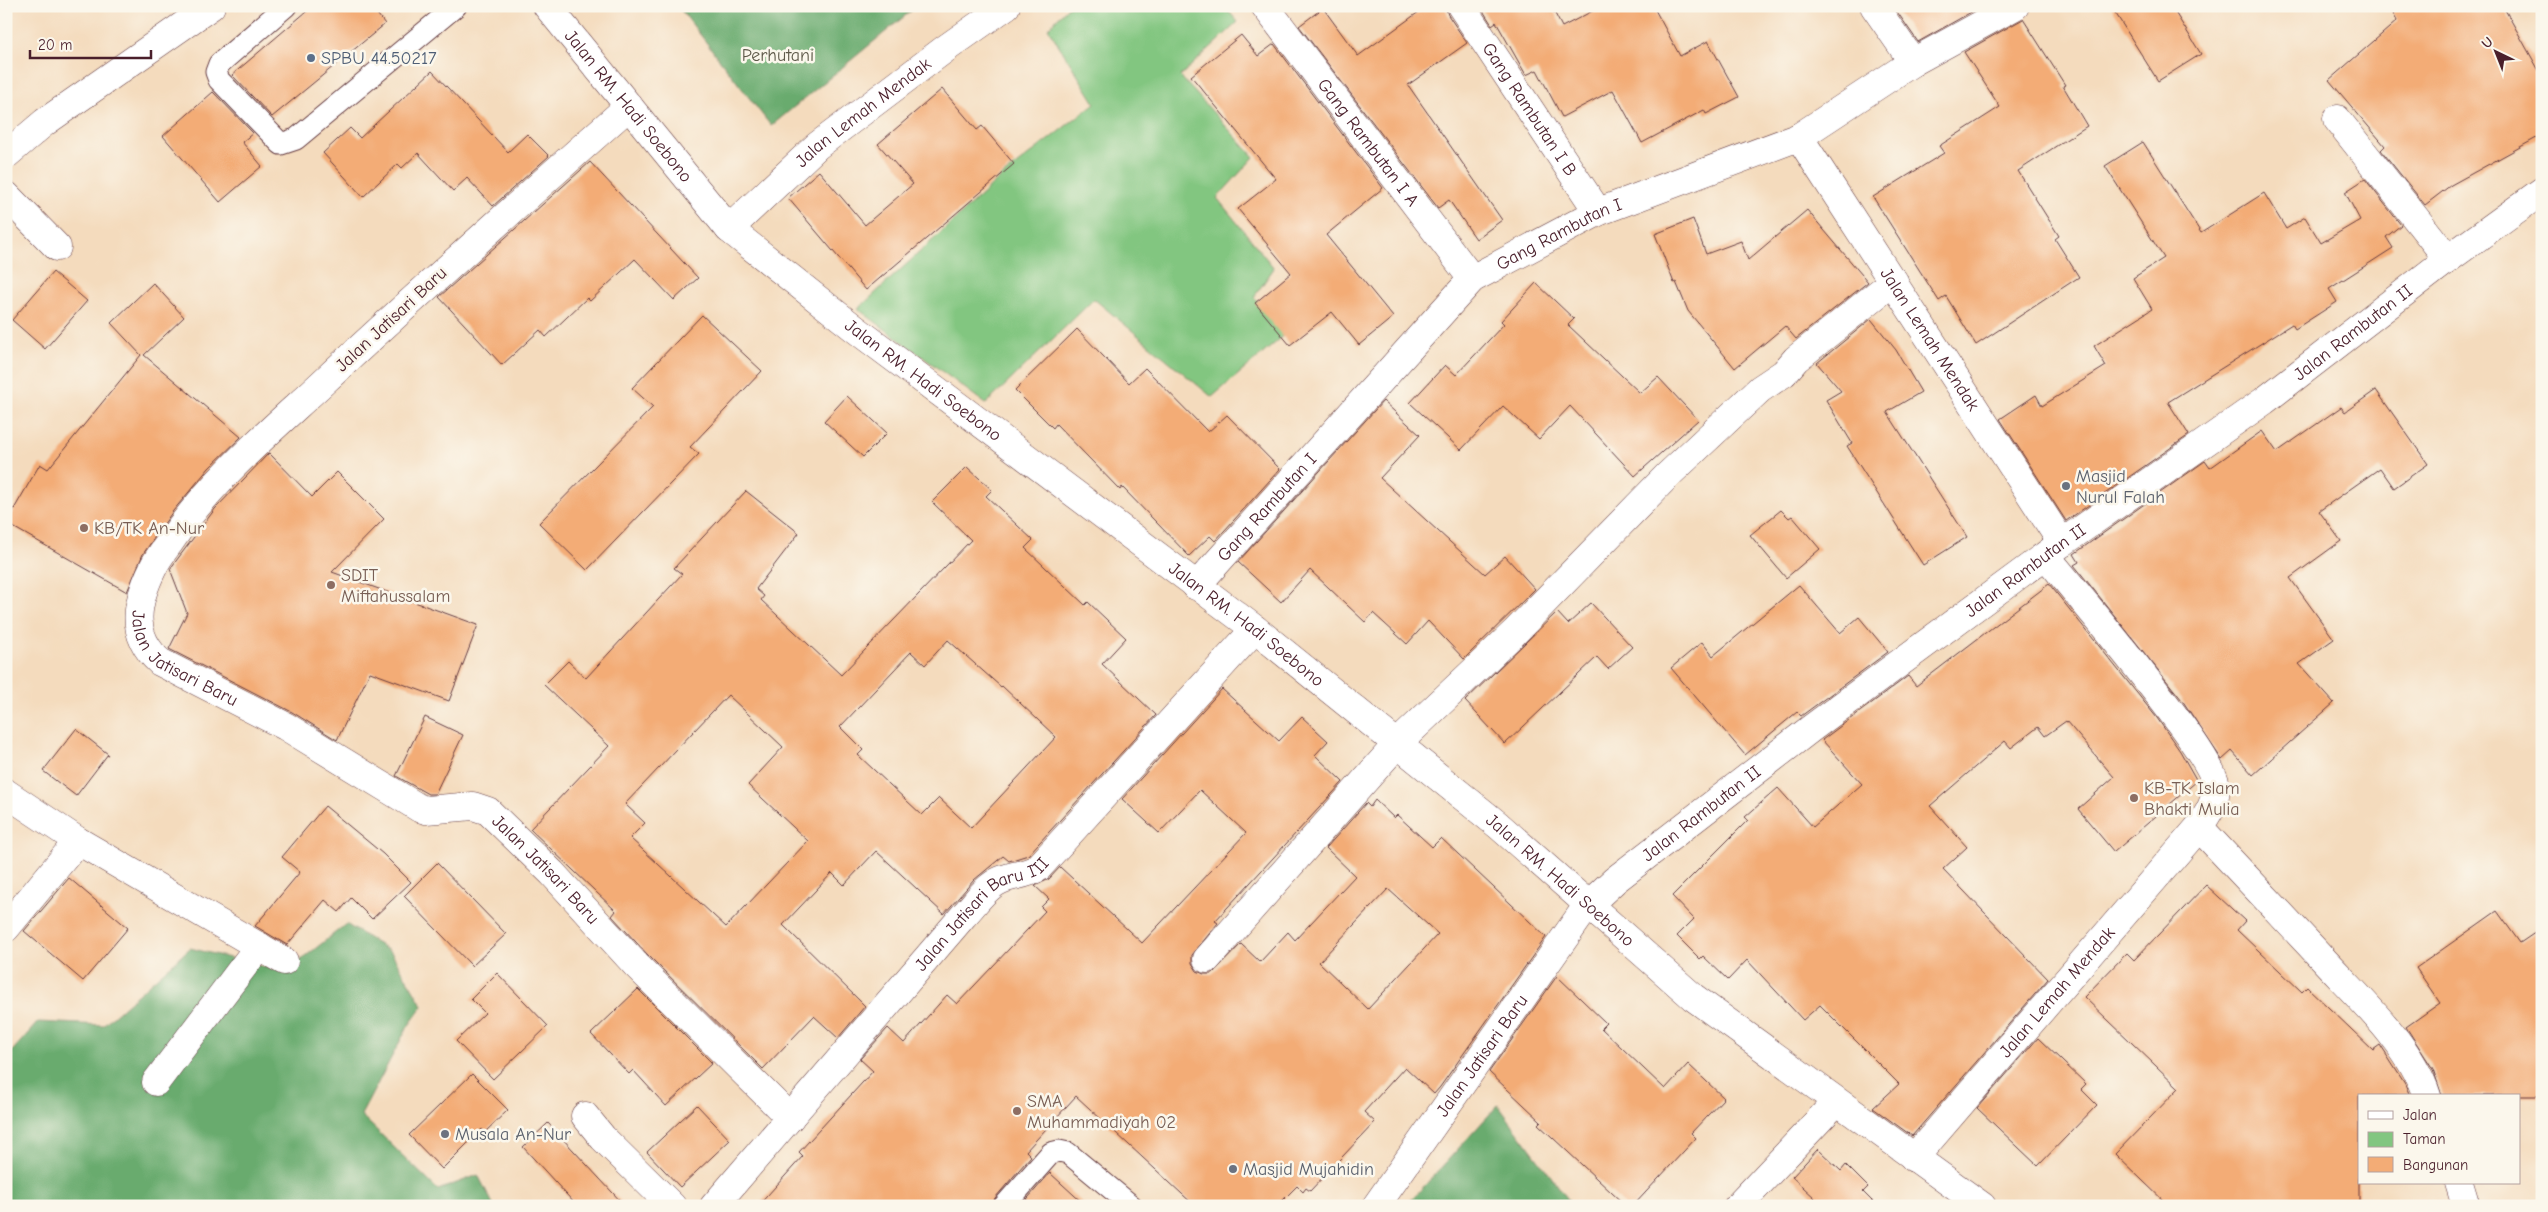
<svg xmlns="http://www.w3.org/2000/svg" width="2548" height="1212" font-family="'Comic Neue',sans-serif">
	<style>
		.green { fill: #82c680; stroke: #667256 }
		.forest { fill: #69ab6e; stroke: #5a654c }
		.building { fill: #f3ac76; fill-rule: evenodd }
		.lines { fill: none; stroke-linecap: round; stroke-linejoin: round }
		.lane-casing { stroke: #643b41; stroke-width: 23 }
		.street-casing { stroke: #643b41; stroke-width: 29 }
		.primary-casing { stroke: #643b41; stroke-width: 29 }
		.lane { stroke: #fff; stroke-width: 21 }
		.street { stroke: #fff; stroke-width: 28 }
		.primary { stroke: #fff; stroke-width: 28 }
		.service-dot { fill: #5c6f8a; stroke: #fbf7ec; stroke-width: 2 }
		.worship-dot { fill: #6b7280; stroke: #fbf7ec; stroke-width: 2 }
		.education-dot { fill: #8d6e63; stroke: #fbf7ec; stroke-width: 2 }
		.labels { text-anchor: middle; stroke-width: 5; stroke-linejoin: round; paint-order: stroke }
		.park-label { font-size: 18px; fill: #5e5949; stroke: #fbf7ec }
		.service-label { font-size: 18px; fill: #4e5e75; stroke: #fbf7ec; text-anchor: start }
		.street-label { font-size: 18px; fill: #4a1f2b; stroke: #fbf7ec }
		.worship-label { font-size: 18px; fill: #5b616d; stroke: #fbf7ec; text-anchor: start }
		.education-label { font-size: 18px; fill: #785e54; stroke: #fbf7ec; text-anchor: start }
	</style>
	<rect width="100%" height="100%" fill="#fbf7ec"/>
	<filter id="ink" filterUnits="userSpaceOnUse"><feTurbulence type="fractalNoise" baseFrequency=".02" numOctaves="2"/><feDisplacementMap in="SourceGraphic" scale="10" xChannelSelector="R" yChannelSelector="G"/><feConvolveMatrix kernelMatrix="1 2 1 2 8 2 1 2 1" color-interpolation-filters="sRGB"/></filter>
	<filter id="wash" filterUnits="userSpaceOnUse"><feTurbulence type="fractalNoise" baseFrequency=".0096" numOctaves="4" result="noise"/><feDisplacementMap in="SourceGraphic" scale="20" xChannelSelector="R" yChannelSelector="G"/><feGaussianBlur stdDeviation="1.12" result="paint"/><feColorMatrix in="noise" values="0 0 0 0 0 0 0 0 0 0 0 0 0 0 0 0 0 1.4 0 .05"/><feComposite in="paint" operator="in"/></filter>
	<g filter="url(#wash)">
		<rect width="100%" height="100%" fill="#f4dbbd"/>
		<!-- green -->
		<path class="green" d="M1069 6H1224L1238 22 1180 76 1254 157 1217 198 1274 268 1254 297 1287 333 1212 397 1094 299 986 404 858 309 1002 176 1095 103 1048 28Z"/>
		<!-- forest -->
		<path class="forest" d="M678 6H917L771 126Z
			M346 924 391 952 423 1006 407 1028 361 1115 438 1190 478 1175 494 1206H6V1058L38 1022 103 1025 190 948 286 972Z
			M1498 1105 1573 1206H1406Z"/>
		<g id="blocks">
			<!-- building -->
			<path class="building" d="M313 6H371L385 24 272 117 232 75Z
				M1427 6H1445L1448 15 1467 43 1408 85 1502 220 1476 239 1449 200 1438 208 1299 26 1323 8 1358 56Z
				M1480 6H1551L1562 27 1602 6H1653L1680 56 1708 41 1739 97 1706 114 1704 110 1642 143 1613 90 1562 117 1537 70 1526 75 1496 22 1492 25Z
				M1893 6H1982L1918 42Z
				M2111 6H2171L2201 54 2158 81Z
				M2389 6H2503L2542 76V135L2451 185 2425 205 2381 150 2385 146 2329 80 2397 21Z
				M2023 19 2065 85 2063 86 2087 126 2018 171 2059 236 2055 239 2079 277 1976 345 1946 296 1939 301 1873 197 1944 153 1939 146 2000 107 1964 52Z
				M1241 35 1258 56 1274 44 1383 188 1326 235 1393 317 1359 345 1332 312 1290 345 1255 303 1291 273 1238 209 1276 179 1191 76Z
				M432 71 508 152 527 134 549 156 493 206 467 178 453 191 418 153 402 168 398 164 363 197 323 153 350 128 360 138Z
				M942 89 977 130 982 126 1014 164 866 290 788 198 819 171 865 225 913 184 878 144Z
				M213 92 253 133 242 142 262 166 220 202 163 136Z
				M2143 142 2201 233 2264 193 2286 229 2305 217 2321 243 2360 220 2345 192 2365 179 2401 225 2386 237 2393 248 2329 289 2337 302 2295 329 2292 324 2168 402 2189 435 2066 521 2000 419 2036 395 2042 406 2106 366 2094 346 2152 309 2133 278 2164 258 2105 166Z
				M590 162 698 278 674 300 635 259 590 301 587 298 546 337 540 330 502 365 439 297Z
				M1807 210 1868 282 1796 339 1785 326 1735 368 1688 311 1676 282 1674 283 1655 234 1693 219 1706 254 1741 241 1748 260Z
				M53 272 87 301 45 349 12 320Z
				M153 283 184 317 144 355 241 437 209 468 173 511 143 554 127 592 6 523 40 464 48 469 141 355 111 323Z
				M1536 283 1574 319 1568 325 1640 393 1658 377 1698 420 1635 476 1570 406 1539 439 1503 406 1461 450 1410 403 1445 365 1456 375 1504 324 1501 321Z
				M702 315 762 371 690 447 699 454 587 570 539 523 653 407 632 388Z
				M1871 319 1896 350 1921 392 1887 412 1967 537 1923 565 1847 446 1852 443 1826 400 1841 391 1817 363Z
				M1077 329 1129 383 1145 368 1208 432 1227 415 1280 469 1215 541 1210 536 1189 556 1122 487 1120 490 1056 424 1053 428 1015 390Z
				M2376 390 2428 464 2394 488 2380 468 2319 511 2341 541 2290 578 2334 639 2299 664 2334 703 2253 775 2232 751 2222 760 2182 700 2074 565 2079 562 2074 554 2205 461 2210 468 2262 431 2277 452 2341 407 2345 412Z
				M847 396 887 433 863 457 824 421Z
				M1383 401 1420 435 1380 478 1485 574 1505 556 1535 589 1464 659 1428 621 1407 644 1373 613 1365 622 1310 570 1281 602 1238 562Z
				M269 453 312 497 337 472 384 519 332 572 478 625 449 701 370 672 337 740 292 712 169 649 187 613 170 569 215 509Z
				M967 467 992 490 986 496 1033 540 1025 548 1085 605 1088 602 1126 638 1102 664 1156 715 1028 855 1009 861 1003 856 974 880 944 914 876 851 844 885 832 873 783 925 865 1006 838 1038 814 1016 763 1069 647 954 612 916 616 911 530 829 609 746 544 685 568 661 586 678 682 574 674 568 746 491 799 533 756 589 764 596 761 600 841 675 971 540 932 502ZM948 640 1001 687 1002 686 1056 737 971 828 939 798 922 815 858 755 863 750 840 727 911 652 925 665ZM728 695 783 747 748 785 808 841 726 927 630 838 645 823 625 804Z
				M1781 510 1789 518 1792 516 1820 549 1786 578 1750 535Z
				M2049 584 2157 718 2180 751 2197 781 2114 852 2078 809 2114 777 2066 721 2045 736 2038 727 2011 748 2005 741 1930 806 1967 847 1943 869 2048 979 1912 1136 1873 1108 1899 1084 1820 1005 1803 1020 1747 960 1728 980 1703 956 1700 959 1677 936 1694 919 1672 896 1748 820 1745 817 1778 788 1813 827 1862 784 1822 740 1908 676 1916 686Z
				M1799 585 1840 633 1859 617 1888 652 1801 716 1797 712 1745 755 1671 668 1702 642 1713 656Z
				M1591 603 1632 647 1608 669 1597 657 1505 744 1465 701 1557 612 1568 624Z
				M1222 689 1279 741 1302 717 1328 741 1315 755 1343 782 1215 921 1218 923 1192 955V963L1197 971 1204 974H1212L1241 944 1260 962 1288 932 1295 940 1355 876 1326 848 1366 803 1370 807 1375 800 1394 818 1397 815 1432 847 1441 838 1546 937 1440 1087 1434 1094 1405 1067 1364 1112 1375 1122 1310 1191 1306 1188 1303 1192 1297 1186 1277 1206H1195L1076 1096 1026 1151 1031 1156 995 1198 992 1206H758L803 1156 799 1152 873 1071 860 1059 888 1028 904 1043 947 995 957 1004 1045 911 1041 907 1049 899 1035 886 1049 879 1060 867 1142 943 1246 833 1200 790 1159 833 1122 799ZM1388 889 1438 934 1368 1009 1319 962Z
				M425 717 463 735 435 794H428L396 776Z
				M76 729 108 754 76 796 43 771Z
				M325 806 383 854 411 882 372 919 351 898 339 912 325 900 287 945 255 926 300 872 282 857Z
				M437 863 506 934 472 966 404 896Z
				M69 878 128 928 83 981 24 931Z
				M2206 885 2245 921 2237 930 2302 992 2307 987 2373 1050 2380 1045 2405 1084 2410 1096H2359V1206H2169L2115 1154 2179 1088 2084 997 2127 953 2134 960Z
				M2497 911 2520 943 2542 928V1096H2442L2433 1069 2406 1027 2440 1003 2416 968Z
				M497 973 548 1026 493 1079 456 1041 485 1013 471 999Z
				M1557 976 1606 1023 1601 1028 1665 1089 1688 1064 1724 1098 1691 1133 1696 1138 1633 1206H1626L1538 1124 1541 1121 1489 1072Z
				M638 989 712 1063 666 1106 633 1070 629 1074 591 1034Z
				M2038 1038 2086 1084 2081 1089 2097 1105 2038 1166 1977 1108Z
				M472 1074 508 1110 485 1132 482 1129 442 1169 409 1135Z
				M697 1105 730 1140 680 1187 647 1152Z
				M548 1123 625 1206H577L523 1147Z
				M1818 1149 1841 1171 1846 1165 1868 1187 1863 1192 1877 1206H1808L1815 1198 1792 1177Z
				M1050 1173 1086 1206H1021Z"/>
		</g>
	</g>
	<g filter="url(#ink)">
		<use href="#blocks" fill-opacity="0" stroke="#643b41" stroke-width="1"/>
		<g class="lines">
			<!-- lane casing -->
			<g class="lane-casing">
				<path id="lane" d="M286 6 219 64 216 72 219 80 281 144 296 139 456 6
					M1004 1206 1051 1153 1059 1151 1068 1153 1132 1206"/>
			</g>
			<!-- street casing -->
			<g class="street-casing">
				<g id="street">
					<path id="s1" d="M1265 6 1472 279"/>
					<path id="s2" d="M1461 6 1598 212"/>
					<path d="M1874 6 1913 62"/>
					<path id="s3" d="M629 106C525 198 421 291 319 386 267 434 210 482 170 542 164 550 157 559 153 568 136 603 129 634 160 662L285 726 419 808 426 810 473 806 488 811 552 873 636 965 790 1118"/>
					<path d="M2337 119 2448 259"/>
					<path id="s4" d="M1799 137 2062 543"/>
					<path d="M6 155 45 122 211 6"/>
					<path d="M6 195 57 247"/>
					<path id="s5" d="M729 229 817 146 945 49 1006 6"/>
					<path d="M2047 557C2074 590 2215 756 2216 786 2216 802 2208 814 2199 827 2240 871 2281 914 2322 958 2358 997 2410 1044 2427 1096"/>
					<path id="s6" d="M1196 586 1472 279 1598 212 1799 137 1913 62 2015 6"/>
					<path d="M6 793 78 841 284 961"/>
					<path d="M6 928 78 841"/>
					<path d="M1207 959 1398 743 1514 633 1667 476 1760 389 1784 373 1796 359 1894 281"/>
					<path d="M156 1082 259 946"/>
					<path d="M585 1116 603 1138 672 1206"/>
					<path id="s7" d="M1914 1158 2199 827"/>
					<path d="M2459 1183 2466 1206"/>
					<path id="s8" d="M714 1206 964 915C975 904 986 886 1001 880 1013 875 1026 875 1038 868L1255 629"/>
					<path id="s9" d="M1376 1206 1587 906 1615 880 1813 727 2062 543 2264 401 2448 259 2542 191"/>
					<path d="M1738 1206 1836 1102"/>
				</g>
			</g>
			<!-- primary casing -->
			<g class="primary-casing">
				<g id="primary">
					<path id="s10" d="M547 6 729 229 854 328 1255 629 1498 825 1693 997 1982 1206"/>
				</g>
			</g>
			<!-- lane -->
			<use href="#lane" class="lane"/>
			<!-- street -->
			<use href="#street" class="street"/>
			<!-- primary -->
			<use href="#primary" class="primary"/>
		</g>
	</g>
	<!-- markers -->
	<circle class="service-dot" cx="311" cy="58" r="5"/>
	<g class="worship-dot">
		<circle cx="2066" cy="486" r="5"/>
		<circle cx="445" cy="1134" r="5"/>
		<circle cx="1233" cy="1169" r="5"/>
	</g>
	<g class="education-dot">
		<circle cx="84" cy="528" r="5"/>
		<circle cx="331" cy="585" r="5"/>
		<circle cx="2134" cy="798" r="5"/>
		<circle cx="1017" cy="1111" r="5"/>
	</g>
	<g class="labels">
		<!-- park labels -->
		<g class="park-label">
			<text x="778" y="61">Perhutani</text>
		</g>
		<!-- service labels -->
		<g class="service-label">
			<text x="321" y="64">SPBU 44.50217</text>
		</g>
		<!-- street labels -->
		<g class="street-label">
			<text dy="6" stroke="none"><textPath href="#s10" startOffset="129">Jalan RM. Hadi Soebono</textPath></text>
			<text dy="6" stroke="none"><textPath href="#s2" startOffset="124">Gang Rambutan I B</textPath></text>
			<text dy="6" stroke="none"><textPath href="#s5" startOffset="178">Jalan Lemah Mendak</textPath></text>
			<text dy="6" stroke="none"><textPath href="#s1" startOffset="171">Gang Rambutan I A</textPath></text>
			<text dy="6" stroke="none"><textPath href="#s6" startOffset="511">Gang Rambutan I</textPath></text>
			<text transform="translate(391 319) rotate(-43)" y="6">Jalan Jatisari Baru</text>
			<text dy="6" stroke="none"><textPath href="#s9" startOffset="1324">Jalan Rambutan II</textPath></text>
			<text dy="6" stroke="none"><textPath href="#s4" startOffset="241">Jalan Lemah Mendak</textPath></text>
			<text dy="6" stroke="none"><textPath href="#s10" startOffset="534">Jalan RM. Hadi Soebono</textPath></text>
			<text dy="6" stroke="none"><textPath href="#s6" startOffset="106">Gang Rambutan I</textPath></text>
			<text dy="6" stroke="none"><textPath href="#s9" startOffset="919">Jalan Rambutan II</textPath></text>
			<text dy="6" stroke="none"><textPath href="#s10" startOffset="939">Jalan RM. Hadi Soebono</textPath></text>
			<text dy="6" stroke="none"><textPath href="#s3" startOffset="782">Jalan Jatisari Baru</textPath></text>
			<text dy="6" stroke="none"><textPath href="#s9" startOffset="514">Jalan Rambutan II</textPath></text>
			<text dy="6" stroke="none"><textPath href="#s3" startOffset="1218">Jalan Jatisari Baru</textPath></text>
			<text dy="6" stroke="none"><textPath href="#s10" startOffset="1344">Jalan RM. Hadi Soebono</textPath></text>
			<text dy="6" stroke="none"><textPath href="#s8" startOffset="399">Jalan Jatisari Baru III</textPath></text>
			<text dy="6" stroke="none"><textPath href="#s7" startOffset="219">Jalan Lemah Mendak</textPath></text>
			<text dy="6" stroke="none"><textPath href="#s9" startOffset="184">Jalan Jatisari Baru</textPath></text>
		</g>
		<!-- worship labels -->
		<g class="worship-label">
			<text x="2076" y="482">Masjid<tspan x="2076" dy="21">Nurul Falah</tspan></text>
			<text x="455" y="1140">Musala An-Nur</text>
			<text x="1243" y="1175">Masjid Mujahidin</text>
		</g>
		<!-- education labels -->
		<g class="education-label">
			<text x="94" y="534">KB/TK An-Nur</text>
			<text x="341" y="581">SDIT<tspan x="341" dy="21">Miftahussalam</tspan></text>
			<text x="2144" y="794">KB-TK Islam<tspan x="2144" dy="21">Bhakti Mulia</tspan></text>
			<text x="1027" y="1107">SMA<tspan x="1027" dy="21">Muhammadiyah 02</tspan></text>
		</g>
	</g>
	<!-- margin -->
	<rect width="2548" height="1212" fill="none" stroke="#fbf7ec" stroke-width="25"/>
	<!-- legend -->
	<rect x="2358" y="1094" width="162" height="90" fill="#fbf7ec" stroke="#b4a19f"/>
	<rect x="2368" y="1111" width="25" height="8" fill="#ffffff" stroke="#b4a19f"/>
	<text x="2403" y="1120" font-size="15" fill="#4a1f2b">Jalan</text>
	<rect x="2368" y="1132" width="25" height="15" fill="#82c680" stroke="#b4a19f"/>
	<text x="2403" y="1144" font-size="15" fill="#4a1f2b">Taman</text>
	<rect x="2368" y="1157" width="25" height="15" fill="#f3ac76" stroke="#b4a19f"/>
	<text x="2403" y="1170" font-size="15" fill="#4a1f2b">Bangunan</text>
	<!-- north arrow -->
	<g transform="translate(2496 52) rotate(317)" stroke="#fbf7ec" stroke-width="4" paint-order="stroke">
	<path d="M0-4L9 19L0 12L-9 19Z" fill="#4a1f2b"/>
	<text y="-8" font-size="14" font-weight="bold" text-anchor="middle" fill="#4a1f2b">U</text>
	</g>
	<!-- scale -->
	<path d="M30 50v8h121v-8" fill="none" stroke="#4a1f2b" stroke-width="2.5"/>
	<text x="38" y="50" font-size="15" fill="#4a1f2b" stroke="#fbf7ec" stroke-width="4" paint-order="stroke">20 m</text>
</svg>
